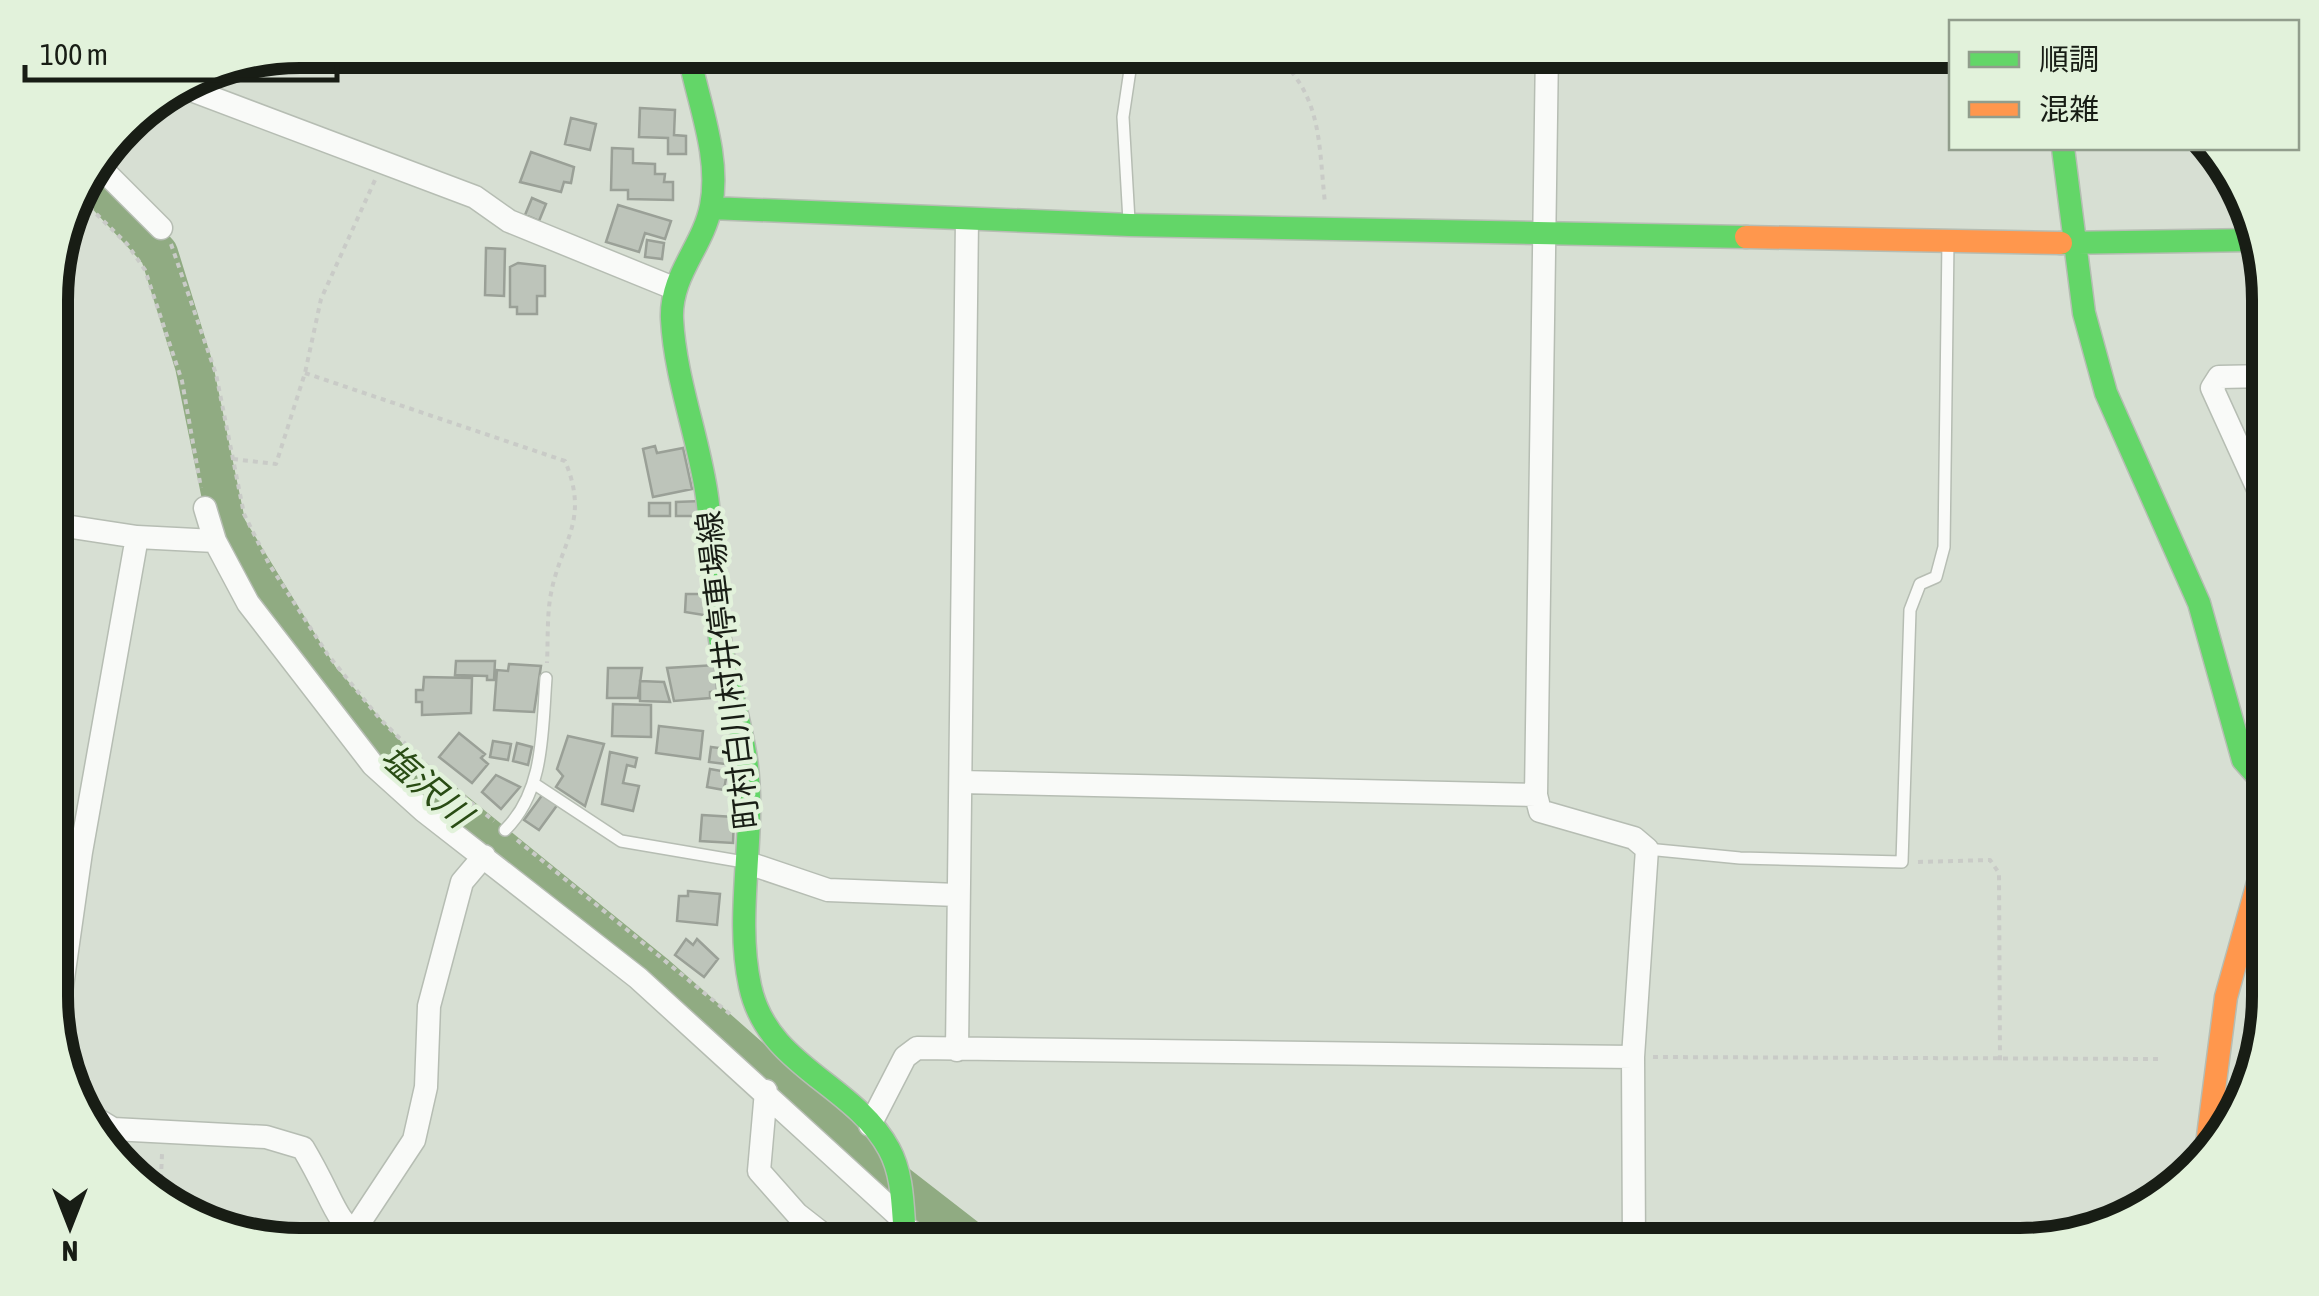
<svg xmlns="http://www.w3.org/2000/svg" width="2319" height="1296" font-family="'Asap Condensed','Noto Sans JP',sans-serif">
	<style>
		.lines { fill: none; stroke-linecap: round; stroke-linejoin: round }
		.river { stroke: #90ab82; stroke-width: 38 }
		.building { fill: #bdc4ba; stroke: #9aa097; stroke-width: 2.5 }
		.lane-casing { stroke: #b6bdb3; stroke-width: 14 }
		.street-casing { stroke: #b6bdb3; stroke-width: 25 }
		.fast-casing { stroke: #b6bdb3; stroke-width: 25 }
		.slow-casing { stroke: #b6bdb3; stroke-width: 25 }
		.path { stroke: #c9cbc7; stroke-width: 4; stroke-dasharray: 5 5; stroke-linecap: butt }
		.lane { stroke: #f9faf8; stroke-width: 11 }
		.street { stroke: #f9faf8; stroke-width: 22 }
		.fast { stroke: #63d668; stroke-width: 22 }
		.slow { stroke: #ff974d; stroke-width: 22 }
		.labels { text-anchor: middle; stroke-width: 9; stroke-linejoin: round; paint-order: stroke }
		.street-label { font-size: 32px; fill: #181d15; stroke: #e2f2db }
		.water-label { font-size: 35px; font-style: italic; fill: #294c14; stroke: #e2f2db }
		.rim { fill: none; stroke: #181d15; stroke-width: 12 }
	</style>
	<rect width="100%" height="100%" fill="#d7dfd3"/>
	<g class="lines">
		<!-- river -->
		<path class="river" d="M87 175 159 253 194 366 227 527 320 678 390 758 656 974 871 1163 978 1246"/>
	</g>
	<!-- building -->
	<path class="building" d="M640 108 675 110 674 135 686 136V154H668V138L639 137Z
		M571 118 596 124 590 150 565 144Z
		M612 148 633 149V163L655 164V174H665L664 182H673V200L628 199V190H611Z
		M531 152 574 167 571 183 564 182 561 192 520 182Z
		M532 198 546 204 539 221 525 215Z
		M618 205 671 221 665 239 645 233 639 252 606 242Z
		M647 240 664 243 662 259 645 257Z
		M486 248 505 249 504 296 485 295Z
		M518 263 545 266V296H537V314H517V307H510V267Z
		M655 446 657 453 683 448 692 489 653 497 643 449Z
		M701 501V516H676V502Z
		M649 503H670V516H649Z
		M686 594H710V616L685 612Z
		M456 661H495L494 680H487V676L455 675Z
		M509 664 541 666 534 712 494 710 497 670 508 671Z
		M716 665 717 691 710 692V698L674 701 667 668Z
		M608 668H642L638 698H607Z
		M424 677 472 678 471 713 422 715V702H416V690H423Z
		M640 681 664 682 670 702 640 701Z
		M613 704 651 705V737L612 736Z
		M659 726 703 731 700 759 656 753Z
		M459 733 485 754 481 758 488 764 472 783 439 757Z
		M568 736 604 744 585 806 556 787 563 776 557 769Z
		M493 741 511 744 508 760 490 757Z
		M517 743 532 747 528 765 513 761Z
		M711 747 736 750 734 765 709 762Z
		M610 752 637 758 635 767 627 765 623 783 639 786 633 811 602 804Z
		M710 769 727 772 724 790 707 787Z
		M496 775 520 787 501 809 482 792Z
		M543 794 558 804 539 830 524 820Z
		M702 815 734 817 733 843 700 841Z
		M688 891 720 894 717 925 677 921 679 896H688Z
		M686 939 693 945 697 939 718 959 704 977 675 955Z"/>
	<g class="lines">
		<!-- lane casing -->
		<g class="lane-casing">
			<path id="lane" d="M1129 221 1123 117 1133 50
				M533 783 621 841 744 862
				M505 830C545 791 542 729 546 678
				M1647 849 1740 858 1902 862 1910 610 1920 584 1936 577 1944 547 1948 241
				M909 1223 940 1246"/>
		</g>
		<!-- street casing -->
		<g class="street-casing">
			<path id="street" d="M1547 50 1536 795 1540 811 1634 838 1647 849 1633 1057 1634 1246
				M178 85 475 197 509 221 671 287
				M96 163 161 228
				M2268 376 2219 377 2212 388 2268 511
				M205 508 215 541 248 603 373 765 424 811 638 978 901 1218
				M52 524 137 537 81 852 55 1035
				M137 537 215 541
				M961 782 1536 795
				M748 863 828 890 957 895
				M957 1050 967 219
				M766 1091 759 1171 797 1214 838 1246
				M83 1111 113 1129 266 1137 303 1148C353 1232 325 1236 433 1246
				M870 1125 905 1057 917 1048 1633 1057
				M352 1234 414 1140 426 1087 429 1006 462 882 484 856"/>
		</g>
		<!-- fast casing -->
		<g class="fast-casing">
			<path id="fast" d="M688 50C697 100 721 155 711 206 703 247 670 275 672 319 675 377 697 433 706 490 714 538 711 586 719 633 725 676 740 717 746 759 757 834 734 912 750 986 767 1067 853 1083 889 1149 905 1178 902 1215 906 1246
				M2063 148 2084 313 2106 393 2199 603 2243 760 2268 788
				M711 208 1130 225 1746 237
				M2061 243 2254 240"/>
		</g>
		<!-- slow casing -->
		<g class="slow-casing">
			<path id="slow" d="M1746 237 2061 243
				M2206 1152 2226 997 2268 847"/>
		</g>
		<!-- path -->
		<path class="path" d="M1270 50C1323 94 1318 140 1325 203
			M75 193 127 244 145 270 182 381 201 488
			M171 244 216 374 244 514 269 564 328 655 380 719 439 777 494 821
			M305 373 565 461C591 523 559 542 550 599 547 620 548 642 547 663
			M233 459 276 464 305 373 321 299 375 180
			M517 840 730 1014
			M1918 862 1990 860 1999 873 2000 1061
			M1653 1057 2158 1059
			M160 1199 162 1154"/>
		<!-- lane -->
		<use href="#lane" class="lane"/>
		<!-- street -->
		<use href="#street" class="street"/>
		<!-- fast -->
		<use href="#fast" class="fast"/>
		<!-- slow -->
		<use href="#slow" class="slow"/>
	</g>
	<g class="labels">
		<!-- street labels -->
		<g class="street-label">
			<text transform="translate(728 670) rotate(-97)" y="11">町村白川村井停車場線</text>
		</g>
		<!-- water labels -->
		<g class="water-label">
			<text transform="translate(426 786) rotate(41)" y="12">塩沢川</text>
		</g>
	</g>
	<!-- crop -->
	<path d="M0 0H2319V1296H0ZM300 68H2020A232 232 0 0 1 2252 300V996A232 232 0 0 1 2020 1228H300A232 232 0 0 1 68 996V300A232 232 0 0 1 300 68Z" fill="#e2f2db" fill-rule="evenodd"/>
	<path class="rim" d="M300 68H2020A232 232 0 0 1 2252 300V996A232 232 0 0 1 2020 1228H300A232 232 0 0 1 68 996V300A232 232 0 0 1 300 68Z"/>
	<!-- legend -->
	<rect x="1949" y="20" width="350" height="130" fill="#e2f2db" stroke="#919d8c" stroke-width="2.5"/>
	<rect x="1969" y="52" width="50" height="15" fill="#63d668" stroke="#919d8c" stroke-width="2.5"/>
	<text x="2039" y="70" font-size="30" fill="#181d15">順調</text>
	<rect x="1969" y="102" width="50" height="15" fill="#ff974d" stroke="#919d8c" stroke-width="2.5"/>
	<text x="2039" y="120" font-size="30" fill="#181d15">混雑</text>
	<!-- north arrow -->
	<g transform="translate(70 1226) rotate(180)" stroke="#e2f2db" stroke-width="8" paint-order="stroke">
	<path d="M0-8L18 38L0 25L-18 38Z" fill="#181d15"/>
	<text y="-15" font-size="28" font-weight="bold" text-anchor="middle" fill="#181d15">N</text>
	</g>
	<!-- scale -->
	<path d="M25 65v15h312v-15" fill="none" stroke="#181d15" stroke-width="5"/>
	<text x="40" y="65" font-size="30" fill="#181d15" stroke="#e2f2db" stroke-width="8" paint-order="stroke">100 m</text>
</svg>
